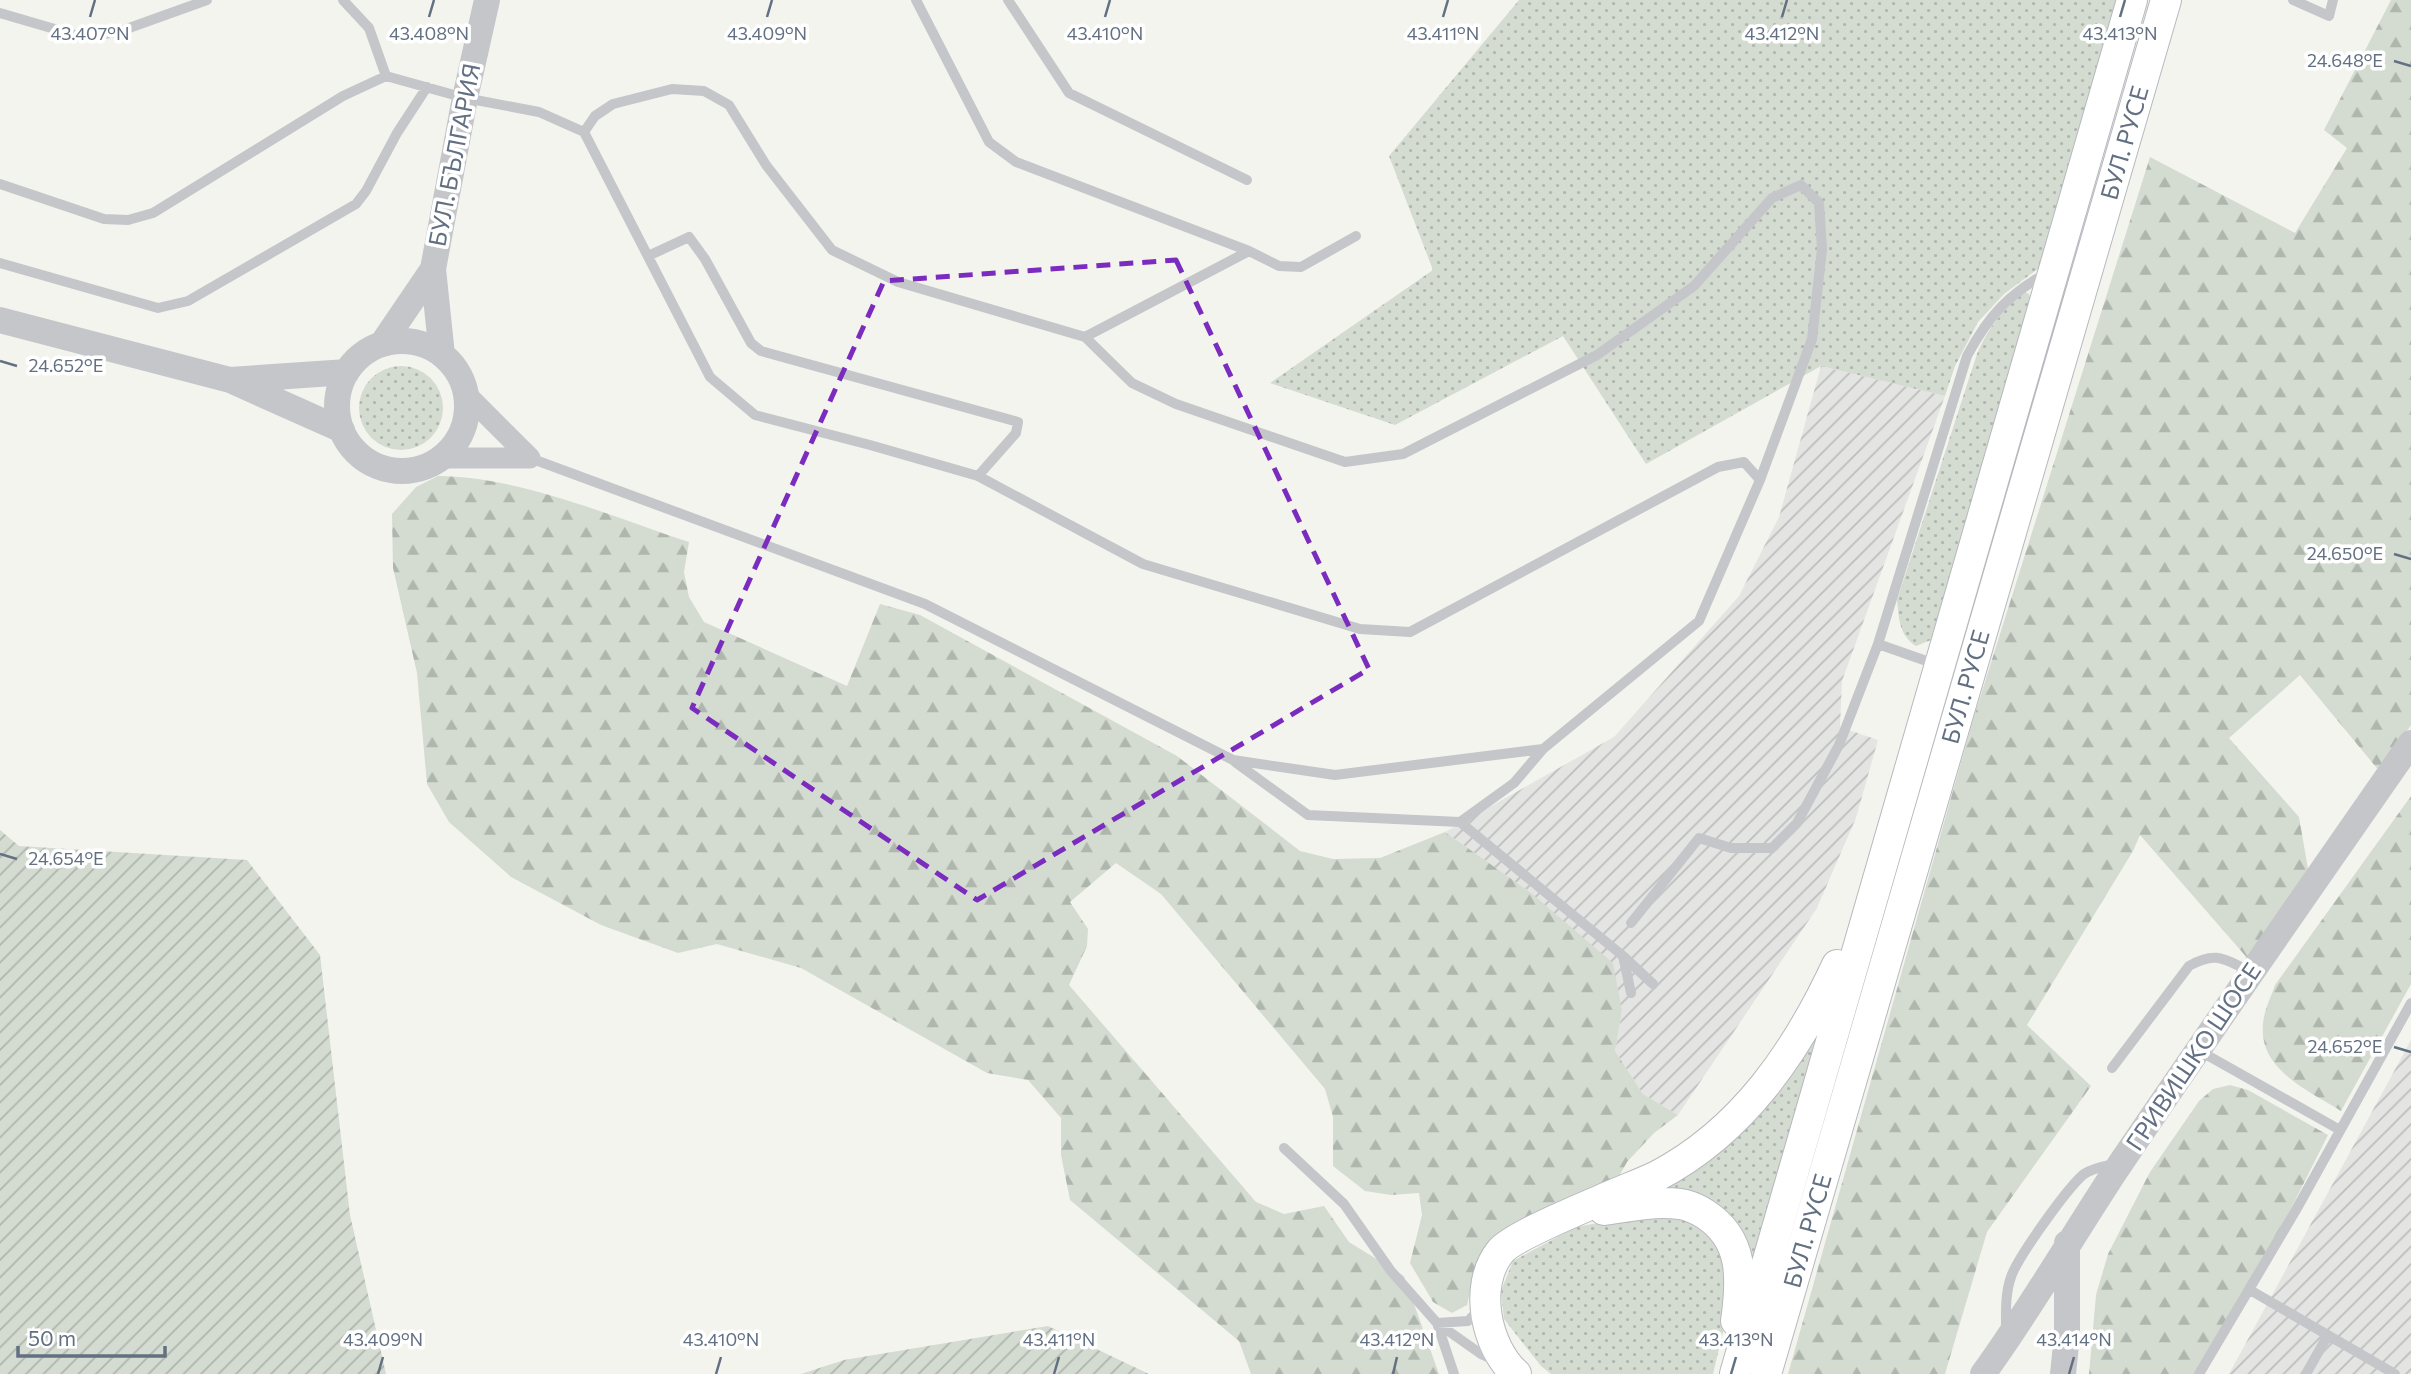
<svg xmlns="http://www.w3.org/2000/svg" width="2411" height="1374" font-family="Commissioner,sans-serif">
	<style>
		.industrial { fill: url(#industrial-furrows) }
		.grass { fill: url(#grass-dots) }
		.forest { fill: url(#forest-firs) }
		.garden { fill: url(#garden-furrows) }
		.lines { fill: none; stroke-linecap: round; stroke-linejoin: round }
		.secondary-casing { stroke: #b6b9be; stroke-width: 32 }
		.service { stroke: #c4c6ca; stroke-width: 10 }
		.minor { stroke: #c4c6ca; stroke-width: 21 }
		.tertiary { stroke: #c4c6ca; stroke-width: 26 }
		.secondary { stroke: #fff; stroke-width: 30 }
		.marked { fill: none; stroke: #7b2cbf; stroke-width: 5; stroke-dasharray: 14 9; stroke-linejoin: round }
		.ticks { fill: none; stroke: #627082; stroke-width: 2.5 }
		.labels { text-anchor: middle; stroke-width: 7; stroke-linejoin: round; paint-order: stroke }
		.street-label { font-size: 24px; fill: #627082; stroke: #fff }
		.ticks-label { font-size: 18px; text-anchor: middle; fill: #627082; stroke: #fff; stroke-width: 7; stroke-linejoin: round; paint-order: stroke }
	</style>
	<defs>
		<pattern id="industrial-furrows" width="10" height="10" patternUnits="userSpaceOnUse" patternTransform="scale(1.75)"><rect width="10" height="10" fill="#e4e5e3"/><path d="M-1 1l2-2M0 10L10 0M9 11l2-2" fill="none" stroke="#bcbebd"/></pattern>
		<pattern id="grass-dots" width="8" height="8" patternUnits="userSpaceOnUse" patternTransform="scale(1.75)"><rect width="8" height="8" fill="#d4dbd0"/><path d="M2 2h.1M6 6h.1" fill="none" stroke="#afb6ae" stroke-width="1.8" stroke-linecap="round"/></pattern>
		<pattern id="forest-firs" width="22" height="20" patternUnits="userSpaceOnUse" patternTransform="scale(1.75)"><rect width="22" height="20" fill="#d4dbd0"/><path d="M5 1l3.5 6h-7zM16 11l3.5 6h-7z" fill="#afb6ae"/></pattern>
		<pattern id="garden-furrows" width="10" height="10" patternUnits="userSpaceOnUse" patternTransform="scale(1.75)"><rect width="10" height="10" fill="#d4dbd0"/><path d="M-1 1l2-2M0 10L10 0M9 11l2-2" fill="none" stroke="#afb6ae"/></pattern>
	</defs>
	<rect width="100%" height="100%" fill="#f4f4ef"/>
	<!-- industrial -->
	<path class="industrial" d="M1821 366 1945 396 1842 681 1840 727 1878 740 1856 818 1817 908 1678 1115 1643 1094 1615 1051 1622 1011 1530 892 1445 832 1614 737 1739 596 1779 517Z
		M2411 1040V1374H2229Z"/>
	<!-- grass -->
	<path class="grass" d="M1519 0H2122L2043 265 2004 294 1978 322 1955 366 1945 396 1821 366 1646 464 1563 336 1395 425 1270 383 1433 270 1389 156Z
		M2023 292 2028 293 2031 298 2029 307 1931 640 1916 646C1899 635 1899 619 1897 600L1977 354C1989 326 2001 313 2023 292Z
		M359 408a42 42 0 1 1 84 0a42 42 0 1 1-84 0Z
		M1821 1022 1749 1280 1736 1228 1629 1196Z
		M1663 1211 1693 1217 1717 1236 1731 1298 1713 1374H1551L1541 1366 1504 1319 1501 1291 1513 1261 1576 1227Z"/>
	<!-- forest -->
	<path class="forest" d="M2391 0H2411V725L2380 772 2300 675 2229 738 2299 817 2308 869 2249 960 2140 835 2133 851 2027 1025 2091 1086 1987 1232 1945 1374H1788L1973 720 2150 157 2295 233 2347 148 2324 130Z
		M438 476C522 477 609 516 689 542L684 572 689 597 704 622 847 686 880 604 920 615 1177 756 1300 851 1333 859 1380 858 1445 832 1530 892 1613 963 1622 1011 1615 1051 1643 1094 1678 1115 1654 1133 1627 1162 1612 1189 1496 1240 1471 1287 1467 1305 1452 1313 1433 1302 1410 1263 1422 1215 1419 1193 1391 1195 1365 1191 1333 1166V1117L1325 1089 1161 894 1116 863 1070 902 1088 929 1087 946 1069 985 1256 1202 1284 1214 1324 1206 1349 1242 1404 1276 1439 1374H1251L1239 1341 1070 1200 1061 1155V1118L1028 1080 987 1073 801 968 717 944 678 953 601 925 511 877 449 822 427 784 417 673 393 568 392 514 416 487Z
		M2411 796V984L2341 1111C2305 1088 2254 1068 2264 1017 2266 1006 2272 995 2275 985Z
		M2230 1085 2248 1090 2328 1135 2250 1290 2198 1374H2089L2096 1295 2108 1254 2150 1172 2199 1101 2213 1089Z"/>
	<!-- garden -->
	<path class="garden" d="M0 830 19 846 247 860 320 955 350 1215 386 1374H0Z
		M1048 1326 1149 1374H801L844 1360Z"/>
	<g class="lines">
		<!-- secondary casing -->
		<g class="secondary-casing">
			<path id="secondary" d="M1604 1210C1629 1206 1654 1201 1680 1204 1688 1205 1697 1209 1705 1214 1744 1239 1742 1279 1736 1321
				M1516 1374C1486 1347 1473 1286 1500 1252 1511 1237 1583 1208 1603 1199 1621 1191 1640 1184 1657 1176 1743 1131 1797 1051 1837 965
				M1735 1374 2132 0
				M1766 1374 2166 0"/>
		</g>
		<!-- service -->
		<path class="service" d="M343 0 369 28 386 76
			M916 0 989 142 1016 162 1249 251 1279 266 1301 267 1356 236
			M1008 0 1069 93 1247 180
			M2293 0 2329 16 2333 0
			M0 13 82 37 118 32 207 0
			M584 132 595 116 613 104 672 89 704 91 729 105 766 165 832 250 898 282 1085 337 1132 383 1176 404 1345 462 1403 454 1597 355 1694 286 1772 198 1801 185 1819 203 1822 249 1812 339 1760 480
			M0 184 104 219 128 220 153 213 343 96 386 76 465 98 539 112 584 132 710 377 755 415 870 445 978 476 1143 564 1360 629 1410 632 1718 467 1744 462 1760 480 1699 621 1543 749 1335 775 1233 760 925 604 530 458
			M648 256 689 237 705 259 751 343 761 351 1018 422 1016 433 978 476
			M0 263 158 308 188 301 356 204 366 191 397 133 427 87
			M1085 337 1249 251
			M1878 644 1938 665
			M1235 762 1308 815 1460 822 1514 783 1543 749
			M1460 822 1623 956 1653 984
			M1631 923 1699 838 1731 848H1772L1797 823 1839 745 1878 644 1967 356C1989 315 2008 295 2048 272
			M1623 956 1631 993
			M2198 1050 2340 1130
			M2112 1068 2189 966C2217 950 2225 960 2252 972
			M1284 1148 1344 1204 1391 1271 1437 1323 1481 1354 1494 1360
			M2250 1290 2395 1374
			M2006 1331C2006 1313 2005 1294 2011 1277 2017 1258 2068 1187 2084 1174 2093 1168 2105 1166 2115 1164
			M1454 1374 1437 1323 1468 1321 1481 1308
			M2199 1374 2296 1210 2411 1003
			M2306 1374 2328 1335"/>
		<!-- minor -->
		<path class="minor" d="M442 458H530L466 394"/>
		<!-- tertiary -->
		<path class="tertiary" d="M0 320 230 380
			M337 406a65 65 0 1 1 130 0a65 65 0 1 1-130 0Z
			M382 344 433 269
			M442 355 433 269 465 98 487 0
			M342 430 230 380 347 372
			M1983 1374C2031 1308 2071 1238 2116 1170 2213 1027 2312 885 2411 743
			M2063 1374 2067 1335V1243"/>
		<!-- secondary -->
		<use href="#secondary" class="secondary"/>
	</g>
	<!-- marked area -->
	<path class="marked" d="M1176 260 1369 669 977 900 692 708 884 281Z"/>
	<!-- ticks -->
	<path class="ticks" d="M90 17 95 0M429 17 434 0M767 17 772 0M1105 17 1110 0M1443 17 1448 0M1782 17 1787 0M2120 17 2125 0M2394 61 2411 66M0 361 17 366M2394 554 2411 559M0 854 17 859M2394 1047 2411 1052M378 1374 383 1357M716 1374 721 1357M1054 1374 1059 1357M1393 1374 1397 1357M1731 1374 1736 1357M2069 1374 2074 1357"/>
	<g class="labels">
		<!-- street labels -->
		<g class="street-label">
			<text transform="translate(2125 143) rotate(-74)" y="8">БУЛ. РУСЕ</text>
			<text transform="translate(455 155) rotate(-79)" y="8">БУЛ. БЪЛГАРИЯ</text>
			<text transform="translate(1966 687) rotate(-74)" y="8">БУЛ. РУСЕ</text>
			<text transform="translate(2194 1057) rotate(-56)" y="8">ГРИВИШКО ШОСЕ</text>
			<text transform="translate(1808 1231) rotate(-74)" y="8">БУЛ. РУСЕ</text>
		</g>
	</g>
	<g class="ticks-label">
		<text x="90" y="40">43.407°N</text>
		<text x="429" y="40">43.408°N</text>
		<text x="767" y="40">43.409°N</text>
		<text x="1105" y="40">43.410°N</text>
		<text x="1443" y="40">43.411°N</text>
		<text x="1782" y="40">43.412°N</text>
		<text x="2120" y="40">43.413°N</text>
		<text x="2345" y="67">24.648°E</text>
		<text x="66" y="372">24.652°E</text>
		<text x="2345" y="560">24.650°E</text>
		<text x="66" y="865">24.654°E</text>
		<text x="2345" y="1053">24.652°E</text>
		<text x="383" y="1346">43.409°N</text>
		<text x="721" y="1346">43.410°N</text>
		<text x="1059" y="1346">43.411°N</text>
		<text x="1397" y="1346">43.412°N</text>
		<text x="1736" y="1346">43.413°N</text>
		<text x="2074" y="1346">43.414°N</text>
	</g>
	<!-- scale -->
	<path d="M18 1346v10h147v-10" fill="none" stroke="#627082" stroke-width="3.5"/>
	<text x="28" y="1346" font-size="21" fill="#627082" stroke="#ffffff" stroke-width="5" paint-order="stroke">50 m</text>
</svg>
